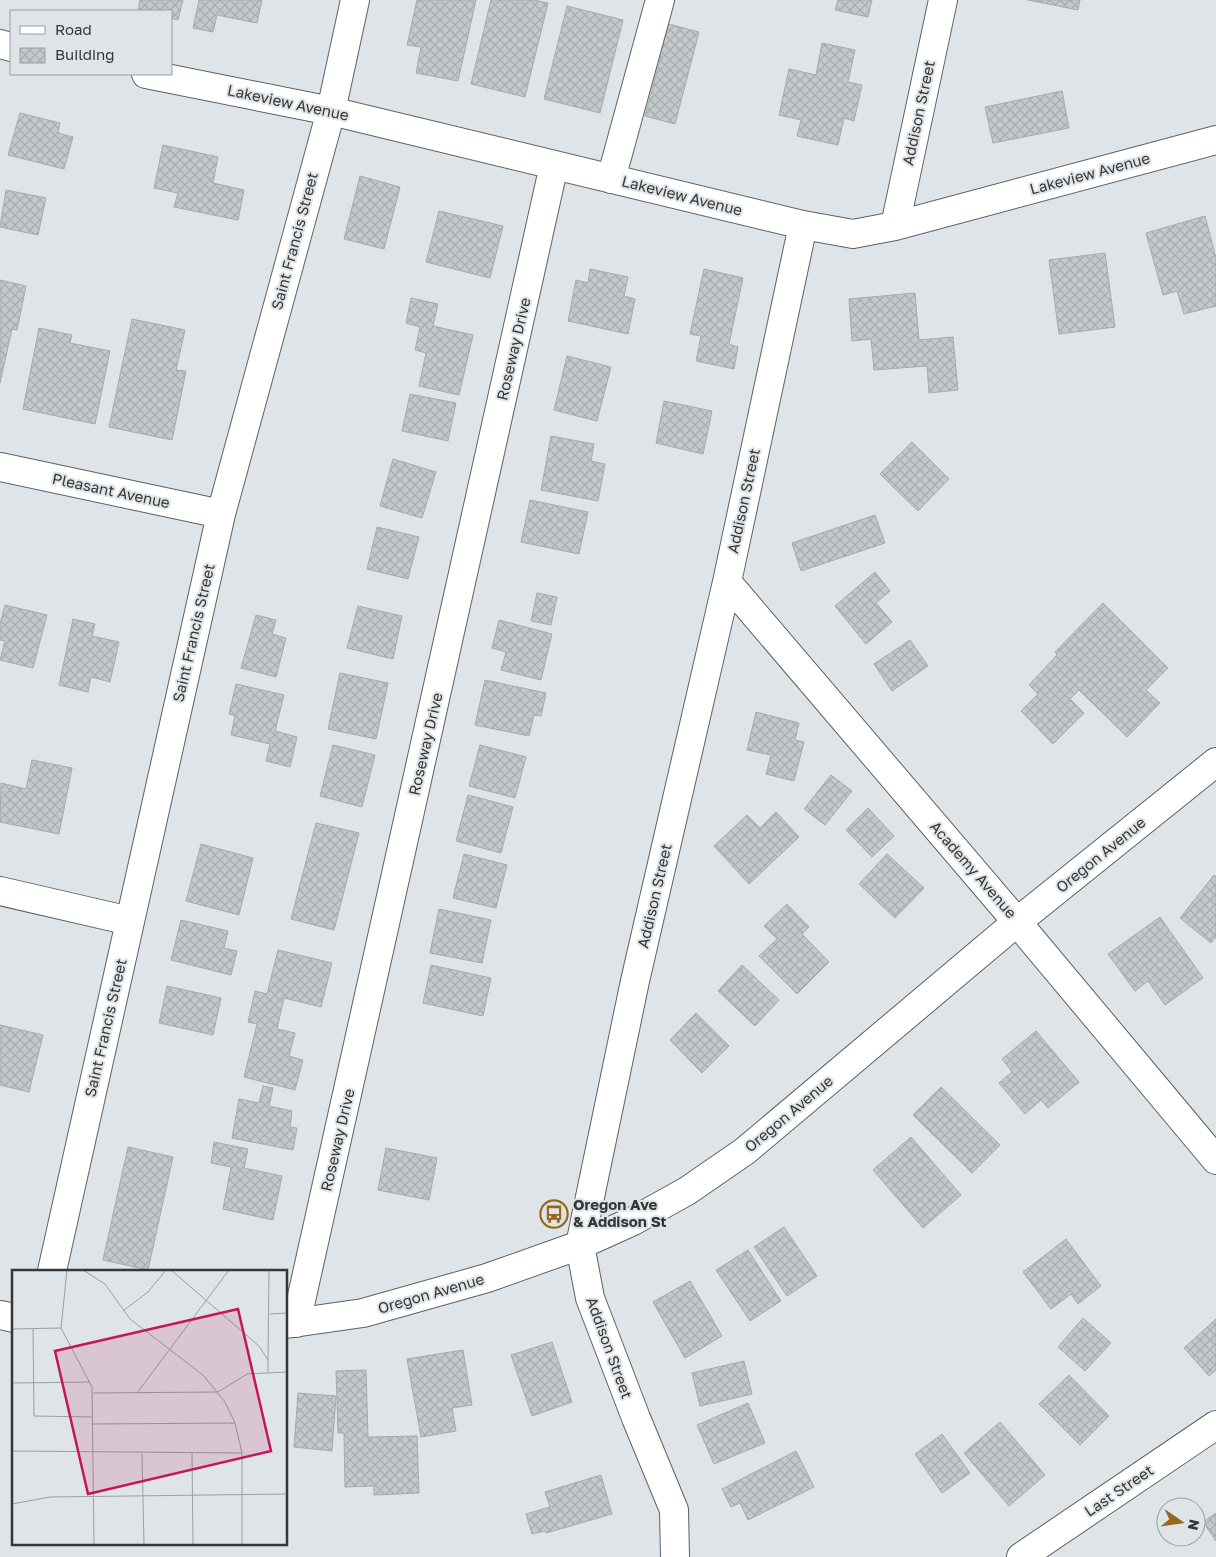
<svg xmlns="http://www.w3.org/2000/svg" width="1216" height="1557" font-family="'Golos Text',sans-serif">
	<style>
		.building { fill: url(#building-cross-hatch); stroke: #a5aaad }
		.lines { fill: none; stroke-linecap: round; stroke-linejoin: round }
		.minor-casing { stroke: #5d6265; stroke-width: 30 }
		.secondary-casing { stroke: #5d6265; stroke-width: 30 }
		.minor { stroke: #fff; stroke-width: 28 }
		.secondary { stroke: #fff; stroke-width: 28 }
		.labels { text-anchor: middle; stroke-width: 4; stroke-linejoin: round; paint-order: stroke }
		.street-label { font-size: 15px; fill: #353738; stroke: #dee4e7 }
		.poi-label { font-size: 15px; font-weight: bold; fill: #353738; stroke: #dee4e7; text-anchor: start }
		.inset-road { fill: none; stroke: #9a9fa1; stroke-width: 1 }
		.view { fill: #c2185b; fill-opacity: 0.15; stroke: #c2185b; stroke-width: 2.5 }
		.inset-edge { fill: none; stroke: #353738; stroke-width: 2.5 }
	</style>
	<defs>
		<pattern id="building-cross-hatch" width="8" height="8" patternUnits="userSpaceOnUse" patternTransform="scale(1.25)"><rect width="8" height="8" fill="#c3c9cb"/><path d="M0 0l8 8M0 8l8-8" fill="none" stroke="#a8adaf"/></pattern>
	</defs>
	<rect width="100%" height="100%" fill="#dee4e7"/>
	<!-- building -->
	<path class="building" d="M140 0H183L178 20 171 18V11H138Z
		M199 0H262L257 23 217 15 213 32 193 28Z
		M417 0H476L458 81 416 73 421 47 407 45Z
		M491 0H534L548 3 525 97 471 84Z
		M838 0H872L868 17 835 10Z
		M1028 0H1080L1078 10Z
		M567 6 623 20 600 113 544 99Z
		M665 23 699 32 675 124 645 116 661 56 656 55Z
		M822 43 855 50 848 82 862 85 854 121 844 118 838 145 797 136 801 120 779 115 789 69 816 75Z
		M1062 91 1069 128 993 143 985 107Z
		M20 113 60 123 58 133 73 137 64 169 8 155Z
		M163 145 218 157 213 183 244 190 238 220 174 207 178 193 154 188Z
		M360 176 400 187 384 249 344 239Z
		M6 190 46 198 38 235 0 227Z
		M439 211 503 226 490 278 426 262Z
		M1205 216 1216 258V306L1184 314 1177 291 1163 295 1146 233Z
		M1105 253 1115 327 1059 334 1049 260Z
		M590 269 628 277 624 296 635 299 628 334 568 321 576 280 588 283Z
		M704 269 743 278 729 344 738 347 734 369 696 361 701 336 690 334Z
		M0 280 26 286 17 330 12 329 0 383Z
		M915 293 919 340 953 337 958 390 929 393 927 366 874 370 871 339 852 341 849 299Z
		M411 298 438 304 433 326 473 335 459 395 419 386 426 353 415 350 420 327 406 323Z
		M132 319 185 330 176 370 186 371 172 440 109 427Z
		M39 328 72 335 70 343 110 351 95 424 23 409Z
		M567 356 611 367 597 421 554 410Z
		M410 394 456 403 448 441 402 431Z
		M664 401 712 411 703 454 656 443Z
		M551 436 594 444 591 461 605 464 598 501 541 490Z
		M912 442 949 479 918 511 880 474Z
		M393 459 436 472 422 518 380 506Z
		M530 500 588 512 579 554 521 542Z
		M875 515 885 543 801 571 792 543Z
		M377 527 419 537 408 579 367 569Z
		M875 572 890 591 876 603 892 622 866 644 835 606Z
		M537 593 557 597 551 625 531 621Z
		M1103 603 1168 668 1146 690 1160 703 1127 737 1079 690 1070 699 1084 713 1053 744 1021 711 1038 694 1029 685 1057 655 1055 652Z
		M5 605 47 615 33 668 0 660 5 641 0 640V624Z
		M358 606 402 616 393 659 347 648Z
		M256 615 276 620 272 634 286 638 276 677 241 668Z
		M73 619 95 624 92 636 119 642 110 682 91 677 88 692 59 685Z
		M499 620 552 634 541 680 501 670 506 652 492 648Z
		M910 640 928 666 892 691 874 664Z
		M340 673 388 683 376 739 328 729Z
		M485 680 546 693 541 716 534 715 529 736 475 725Z
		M236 684 284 695 275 731 297 737 290 767 266 761 270 744 231 735 235 716 229 714Z
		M756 712 799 723 795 740 804 742 794 781 766 774 771 755 747 750Z
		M333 745 375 755 362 807 320 796Z
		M480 745 526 757 515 798 469 786Z
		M32 760 72 768 59 834 0 822 1 783 26 789Z
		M831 775 852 791 825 825 804 809Z
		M468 795 513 807 501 853 456 841Z
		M868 808 894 836 872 857 846 830Z
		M776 812 799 837 749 884 714 846 747 815 760 828Z
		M316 823 359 833 334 930 291 919Z
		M201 844 253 858 239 915 186 901Z
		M464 854 507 865 496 908 453 898Z
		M887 854 924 888 895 918 859 884Z
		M1214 875 1216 877V937L1211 943 1180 918Z
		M787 904 809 927 802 934 829 962 797 994 759 956 777 939 764 926Z
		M439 909 491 920 482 963 430 953Z
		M1160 917 1203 978 1165 1005 1148 981 1135 991 1108 954Z
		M181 920 228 931 224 948 237 951 231 975 171 960Z
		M278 950 332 963 321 1007 284 998 277 1029 295 1033 289 1056 303 1060 295 1090 244 1077 257 1024 248 1022 255 991 267 994Z
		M431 965 491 978 483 1016 423 1003Z
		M742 965 779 1000 755 1026 718 991Z
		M167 986 221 998 213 1035 159 1023Z
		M696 1013 729 1046 702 1073 670 1040Z
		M0 1025 43 1035 29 1092 0 1085Z
		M1036 1031 1079 1082 1048 1108 1041 1100 1025 1114 999 1083 1012 1072 1002 1059Z
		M263 1086 273 1088 269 1106 292 1111 290 1127 297 1128 293 1150 232 1138 239 1099 259 1103Z
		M941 1087 1000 1145 972 1173 913 1115Z
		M911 1137 961 1195 923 1228 873 1170Z
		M214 1142 248 1149 244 1168 282 1176 273 1220 223 1209 231 1167 211 1163Z
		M128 1147 173 1157 148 1270 103 1260Z
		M386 1148 437 1158 429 1200 378 1190Z
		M784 1227 817 1276 787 1296 754 1247Z
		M1066 1239 1101 1286 1078 1304 1071 1294 1051 1309 1023 1272Z
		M748 1250 781 1301 750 1321 716 1270Z
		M690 1281 722 1336 685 1358 653 1302Z
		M1083 1318 1111 1343 1085 1371 1058 1347Z
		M1216 1319V1370L1209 1376 1184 1348Z
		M552 1342 572 1402 532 1416 511 1355Z
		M463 1350 472 1405 452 1408 456 1431 421 1437 407 1359Z
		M744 1361 752 1394 700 1406 692 1373Z
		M366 1370 368 1437 417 1436 419 1493 374 1495V1486L345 1487 344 1433H338L336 1371Z
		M1069 1375 1109 1416 1080 1445 1039 1404Z
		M298 1393 336 1396 332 1451 294 1447Z
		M748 1403 765 1443 714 1464 697 1425Z
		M1000 1422 1045 1475 1009 1506 964 1453Z
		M942 1434 970 1473 942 1493 915 1454Z
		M796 1451 814 1487 748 1520 740 1503 731 1507 722 1489Z
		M601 1475 612 1514 546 1533 545 1531 532 1534 526 1514 550 1507 545 1492Z
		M1216 1513V1541L1203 1522Z"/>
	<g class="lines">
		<!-- minor casing -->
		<g class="minor-casing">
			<path id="minor" d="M0 44 11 47
				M146 74 331 111 803 225 853 234 895 226 1216 140
				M611 179 660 0
				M895 226 943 0
				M0 467 221 514
				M727 582 1017 922 1216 1160
				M0 891 130 921
				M52 1271 221 514 331 111 355 0
				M296 1323 554 165
				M675 1557 674 1510 636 1418 590 1298 580 1245 635 981 727 582 803 225
				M1021 1557 1216 1425"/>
		</g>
		<!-- secondary casing -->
		<g class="secondary-casing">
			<path id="secondary" d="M0 1315 14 1318
				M286 1324 363 1313 487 1278 580 1245 633 1221 687 1191 745 1151 1017 922 1216 762"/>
		</g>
		<!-- minor -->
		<use href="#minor" class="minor"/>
		<!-- secondary -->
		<use href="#secondary" class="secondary"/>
	</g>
	<!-- icons -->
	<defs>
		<g id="bus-ring" transform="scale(1.4375)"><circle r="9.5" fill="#dee4e7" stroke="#99671a" stroke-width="1.5"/><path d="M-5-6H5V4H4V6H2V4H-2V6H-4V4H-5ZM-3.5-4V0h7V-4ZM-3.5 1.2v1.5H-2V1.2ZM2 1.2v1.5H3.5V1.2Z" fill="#99671a"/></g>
	</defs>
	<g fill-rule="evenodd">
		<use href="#bus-ring" x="554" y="1214"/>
	</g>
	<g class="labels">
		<!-- street labels -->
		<g class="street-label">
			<text transform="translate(288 103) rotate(12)" y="5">Lakeview Avenue</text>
			<text transform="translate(919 113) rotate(-78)" y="5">Addison Street</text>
			<text transform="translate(1090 174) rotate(-15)" y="5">Lakeview Avenue</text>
			<text transform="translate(682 196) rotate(14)" y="5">Lakeview Avenue</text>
			<text transform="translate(295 241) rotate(-75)" y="5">Saint Francis Street</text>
			<text transform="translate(514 349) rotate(-77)" y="5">Roseway Drive</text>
			<text transform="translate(111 491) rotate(12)" y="5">Pleasant Avenue</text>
			<text transform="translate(744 501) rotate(-78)" y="5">Addison Street</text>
			<text transform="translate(194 633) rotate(-77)" y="5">Saint Francis Street</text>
			<text transform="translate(426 744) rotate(-77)" y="5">Roseway Drive</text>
			<text transform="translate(1101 855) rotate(-39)" y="5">Oregon Avenue</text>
			<text transform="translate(973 870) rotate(49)" y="5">Academy Avenue</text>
			<text transform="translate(655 896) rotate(-77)" y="5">Addison Street</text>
			<text transform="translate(106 1028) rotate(-77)" y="5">Saint Francis Street</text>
			<text transform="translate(789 1114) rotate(-40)" y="5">Oregon Avenue</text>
			<text transform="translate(338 1140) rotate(-77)" y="5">Roseway Drive</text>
			<text transform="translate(431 1294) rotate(-16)" y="5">Oregon Avenue</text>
			<text transform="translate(609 1348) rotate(70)" y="5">Addison Street</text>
			<text transform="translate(1119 1491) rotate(-34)" y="5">Last Street</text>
		</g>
		<!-- poi labels -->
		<g class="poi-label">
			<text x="573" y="1210">Oregon Ave<tspan x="573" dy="17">&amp; Addison St</tspan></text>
		</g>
	</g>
	<!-- overview -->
	<g transform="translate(12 1270)">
		<rect width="275" height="275" fill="#dee4e7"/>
		<path class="inset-road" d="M55 0 49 58 80 117 82 275M71 0 93 14 118 49 191 105 213 132 223 153 230 183V275M159 0 247 76 256 90V102M111 41 136 22 154 0M258 44 275 43M0 59 49 58M21 59 22 146 80 147M256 90 257 0M0 113 78 112M81 123 206 122 235 104 275 102M125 123 217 0M80 154 223 153M0 181 230 183M180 183 181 275M130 184 132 275M0 234 38 227 275 224"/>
		<path class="view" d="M226 39 259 181 76 224 43 81Z"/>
		<rect width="275" height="275" class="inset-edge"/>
	</g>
	<!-- legend -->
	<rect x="10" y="10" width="162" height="65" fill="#dee4e7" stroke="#9a9fa1"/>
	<rect x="20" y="26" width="25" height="8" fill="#ffffff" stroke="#9a9fa1"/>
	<text x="55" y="35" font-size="15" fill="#353738">Road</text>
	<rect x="20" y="48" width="25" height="15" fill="url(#building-cross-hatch)" stroke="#9a9fa1"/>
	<text x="55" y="60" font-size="15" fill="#353738">Building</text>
	<!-- north arrow -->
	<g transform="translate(1181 1522) rotate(103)"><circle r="24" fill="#dee4e7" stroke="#9a9fa1"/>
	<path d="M0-4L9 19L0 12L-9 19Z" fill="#99671a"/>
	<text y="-8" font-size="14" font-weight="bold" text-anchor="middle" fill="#353738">N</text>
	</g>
</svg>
